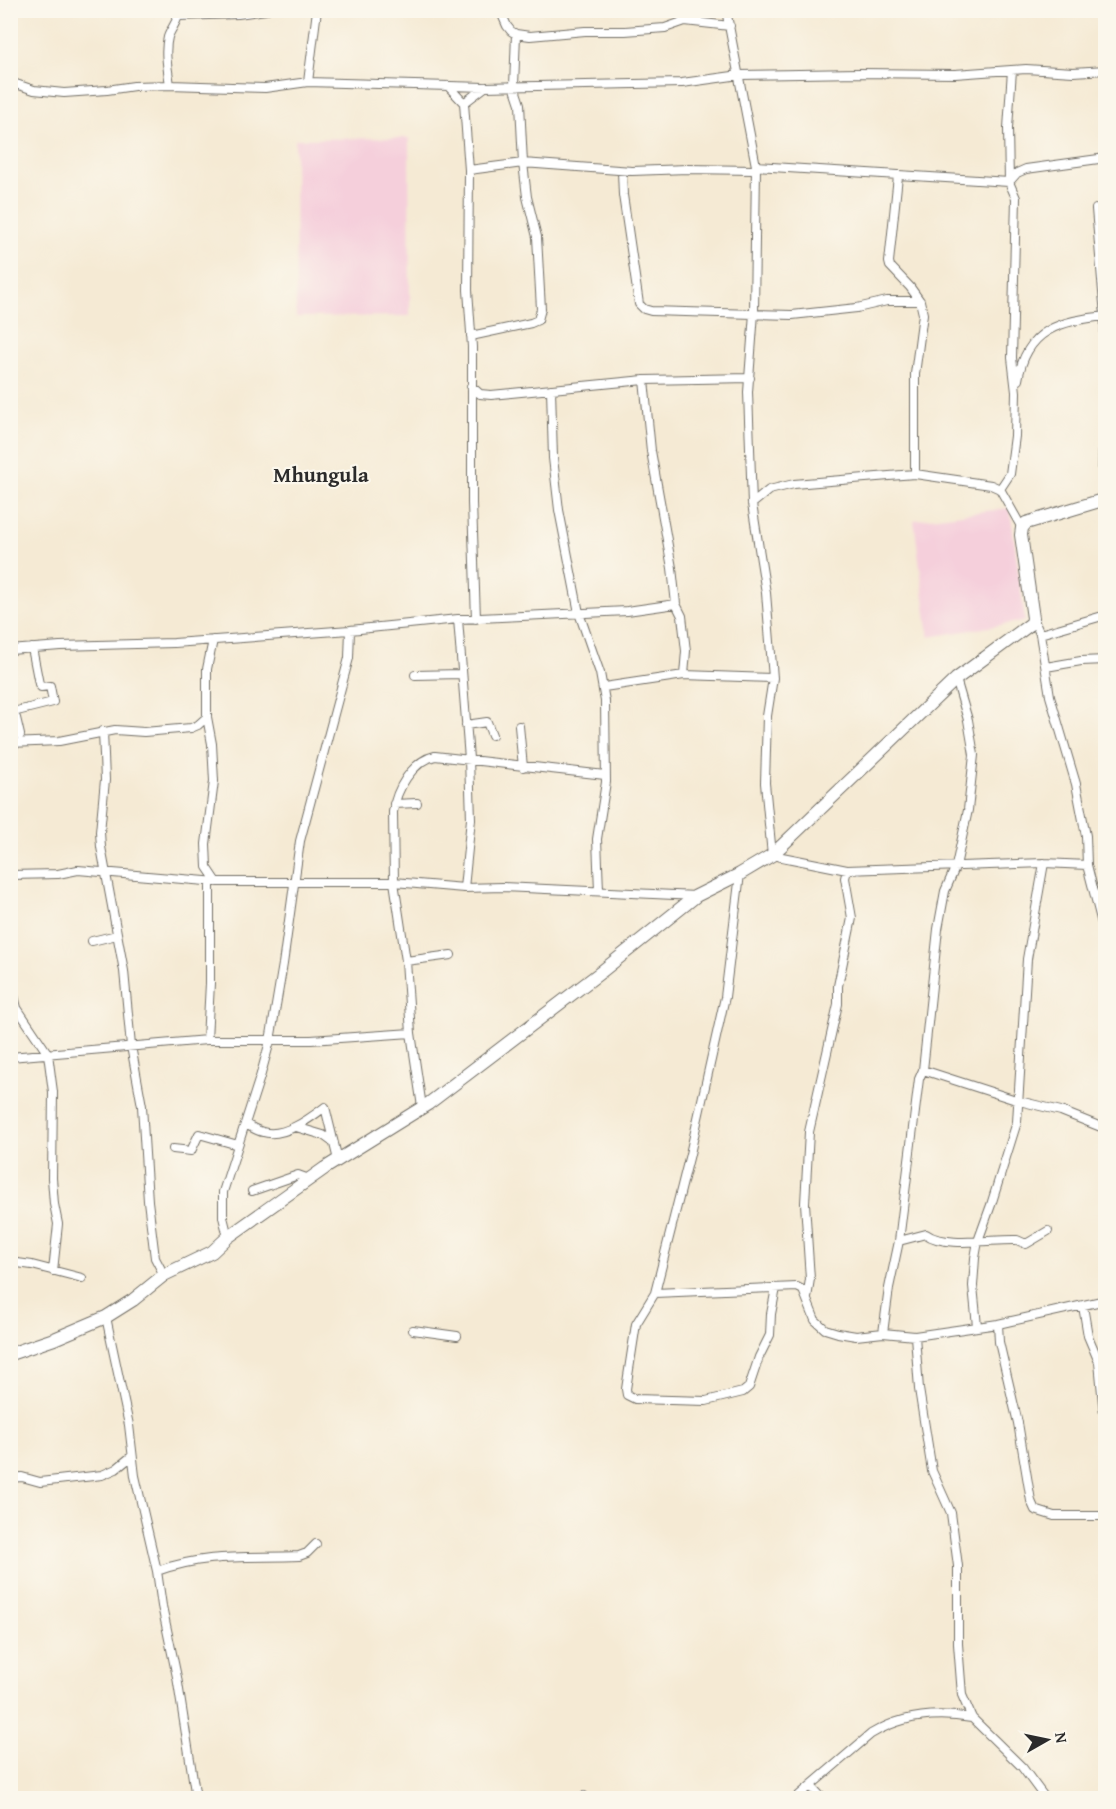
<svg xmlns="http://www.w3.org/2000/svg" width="1116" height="1809" font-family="'Gentium Book Plus',serif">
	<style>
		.built { fill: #f5cfdb }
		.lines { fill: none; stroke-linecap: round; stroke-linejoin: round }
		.street-casing { stroke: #726e66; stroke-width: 10 }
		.secondary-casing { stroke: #726e66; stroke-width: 14 }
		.street { stroke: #fff; stroke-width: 8 }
		.secondary { stroke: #fff; stroke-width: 12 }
		.labels { text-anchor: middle; stroke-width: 4.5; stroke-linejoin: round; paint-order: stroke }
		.quarter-label { font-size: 21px; font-weight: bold; fill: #2b2b2b; stroke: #fbf7ec }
	</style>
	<rect width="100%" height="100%" fill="#fbf7ec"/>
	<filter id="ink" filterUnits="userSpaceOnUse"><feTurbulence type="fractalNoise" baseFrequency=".0167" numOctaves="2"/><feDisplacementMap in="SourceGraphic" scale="12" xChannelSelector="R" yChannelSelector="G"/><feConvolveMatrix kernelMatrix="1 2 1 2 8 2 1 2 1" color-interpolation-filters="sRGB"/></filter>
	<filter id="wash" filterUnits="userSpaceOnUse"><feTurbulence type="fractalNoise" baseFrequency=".008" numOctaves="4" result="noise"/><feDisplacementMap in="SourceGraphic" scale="24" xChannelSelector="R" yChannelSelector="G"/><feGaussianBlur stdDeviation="1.35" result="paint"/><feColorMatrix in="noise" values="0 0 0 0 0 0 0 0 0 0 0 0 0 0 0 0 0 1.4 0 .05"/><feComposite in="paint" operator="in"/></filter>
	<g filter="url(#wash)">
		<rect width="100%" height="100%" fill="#f5ead4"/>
		<!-- built -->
		<path class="built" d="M409 138 410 316 296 317 295 139Z
			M1010 508 1025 621 929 637 914 520Z"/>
	</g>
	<g filter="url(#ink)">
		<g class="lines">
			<!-- street casing -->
			<g class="street-casing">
				<path id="street" d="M500 10 507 26 511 31 516 34 530 36 585 31H625L665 28 685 21 730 26
					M726 10 756 166 754 313 748 392 752 504 766 593 773 678 767 716 765 783 772 855 847 870 1044 863 1087 865
					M179 16 238 14 266 10
					M10 82 34 90 64 93 107 90 134 86 170 85 265 88 308 82 485 87 682 83 740 75 859 73 955 74 1026 69 1073 72 1106 70
					M308 82 317 10
					M170 85C168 70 164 52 168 37 171 28 179 20 179 11
					M448 86 464 103 469 170 468 290 472 347V503L476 619
					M464 103 485 87
					M756 166 1009 182 1016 198 1012 358 1016 392 1015 436 1010 474 1000 489
					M469 170 523 163 632 171 687 169 754 170
					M622 171 623 195 639 304 644 309 651 311 792 315 857 308 887 301H920
					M898 176 889 262 890 266 910 287 920 301 923 314 915 374V474
					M1009 182 1008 128 1012 70
					M1009 182 1017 173 1026 169 1106 158
					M1096 209 1105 316 1102 500
					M471 336 531 323 538 320 541 309 537 237 527 197 523 163 520 104 514 86 516 34
					M644 380 651 451 672 568 676 604 682 616 686 651 684 675
					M1018 380C1026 329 1060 321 1106 316
					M471 386 480 394 491 395 644 380 750 378
					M551 389 553 458 559 510 579 613 600 673 605 701 606 782 597 839 599 891
					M752 504 769 490 794 484 889 476 915 474 991 485 1000 489 1022 528
					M1033 618 1040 634 1050 696 1076 784 1086 836 1087 865 1106 939
					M458 619 469 759 471 819 464 888
					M1040 634 1106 615
					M213 640 207 669V717L212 744 214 781 206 844 207 867 217 882
					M10 650 60 646 174 643 350 630 458 619 627 611 676 604
					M1046 667 1081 661 1106 660
					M415 675 461 674
					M604 687 684 675 773 678
					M17 711 53 702 50 686 41 687 39 684 32 648
					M10 718H16L20 735
					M466 725 487 722 492 735
					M519 726 523 767
					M103 731 105 780 100 832 101 847 124 971 131 1046 142 1106 148 1201 155 1258 164 1275
					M10 743 59 741 115 730 144 732 191 728 198 725 207 717
					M394 804 417 803
					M740 874 725 997 690 1154 655 1293 636 1324 626 1389 627 1395 635 1399 706 1401 743 1392 749 1387 759 1357 770 1335 771 1314 776 1288
					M10 875 58 874 78 870 217 882H394L464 888 503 887 696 896
					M92 941 117 935
					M406 961 451 955
					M10 980 17 1008 48 1054 53 1092 52 1178 54 1204 58 1224 53 1271
					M207 1040 210 983V882
					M10 1057 207 1040H311L411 1033
					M923 1070 1019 1101 1061 1111 1106 1129
					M422 1107 411 1033 406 961 394 882 393 812C396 790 412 761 435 756L605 775
					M245 1124C250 1126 257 1131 263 1132 284 1138 309 1119 325 1107L338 1160
					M296 1127 323 1135 334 1143
					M173 1149 191 1151 199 1134 238 1145
					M252 1191 298 1175 309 1179
					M228 1237 223 1217V1192L261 1074 270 1041 283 964 300 841 349 658 350 630
					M899 1241 926 1234C944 1248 993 1239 1017 1240L1026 1244 1048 1231
					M10 1262 32 1265 82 1278
					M655 1293 797 1287 803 1290 815 1320 825 1329 838 1333 856 1336 883 1333 915 1336 998 1324 1106 1300
					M807 1298 810 1279 805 1203 809 1132 838 1004V986L852 918 845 878 847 870
					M1083 1306 1088 1336 1099 1362 1105 1425
					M106 1317 129 1425 135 1476 157 1571 162 1606 177 1677 196 1798
					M998 1324 999 1342 1018 1423 1031 1501 1035 1510 1054 1516H1106
					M977 1326 973 1286 975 1258 978 1241 991 1205 1017 1122 1027 959 1044 863
					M413 1330 457 1336
					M883 1333 889 1288 899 1241 919 1079 923 1070 938 929 945 891 956 866 968 810 974 755 968 720 956 679
					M915 1336 919 1389 932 1471 951 1513 958 1566V1644L962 1695 972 1718 1022 1767 1045 1798
					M10 1478 22 1477 40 1482 102 1475 116 1469 132 1456
					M157 1571C207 1553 248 1558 299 1556L307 1553 316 1544
					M811 1786 822 1798
					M584 1796 586 1798
					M796 1798 871 1734C902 1715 937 1712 972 1718"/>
			</g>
			<!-- secondary casing -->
			<g class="secondary-casing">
				<path id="secondary" d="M10 1354 54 1339 106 1317 133 1300 164 1275 212 1252 228 1237 325 1168 428 1104 601 972 696 896 740 874 772 855 956 679 1032 623 1033 618 1021 535 1022 528 1026 523 1106 499"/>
			</g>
			<!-- street -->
			<use href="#street" class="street"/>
			<!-- secondary -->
			<use href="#secondary" class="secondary"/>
		</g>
	</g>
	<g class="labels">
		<!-- quarter labels -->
		<g class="quarter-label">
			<text x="321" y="482">Mhungula</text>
		</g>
	</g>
	<!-- margin -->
	<rect width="1116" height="1809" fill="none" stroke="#fbf7ec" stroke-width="36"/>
	<!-- north arrow -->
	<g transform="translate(1047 1740) rotate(81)" stroke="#fbf7ec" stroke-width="4.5" paint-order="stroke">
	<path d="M0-4.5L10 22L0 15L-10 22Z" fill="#2b2b2b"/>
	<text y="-9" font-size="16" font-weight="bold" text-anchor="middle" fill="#2b2b2b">N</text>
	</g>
</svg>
